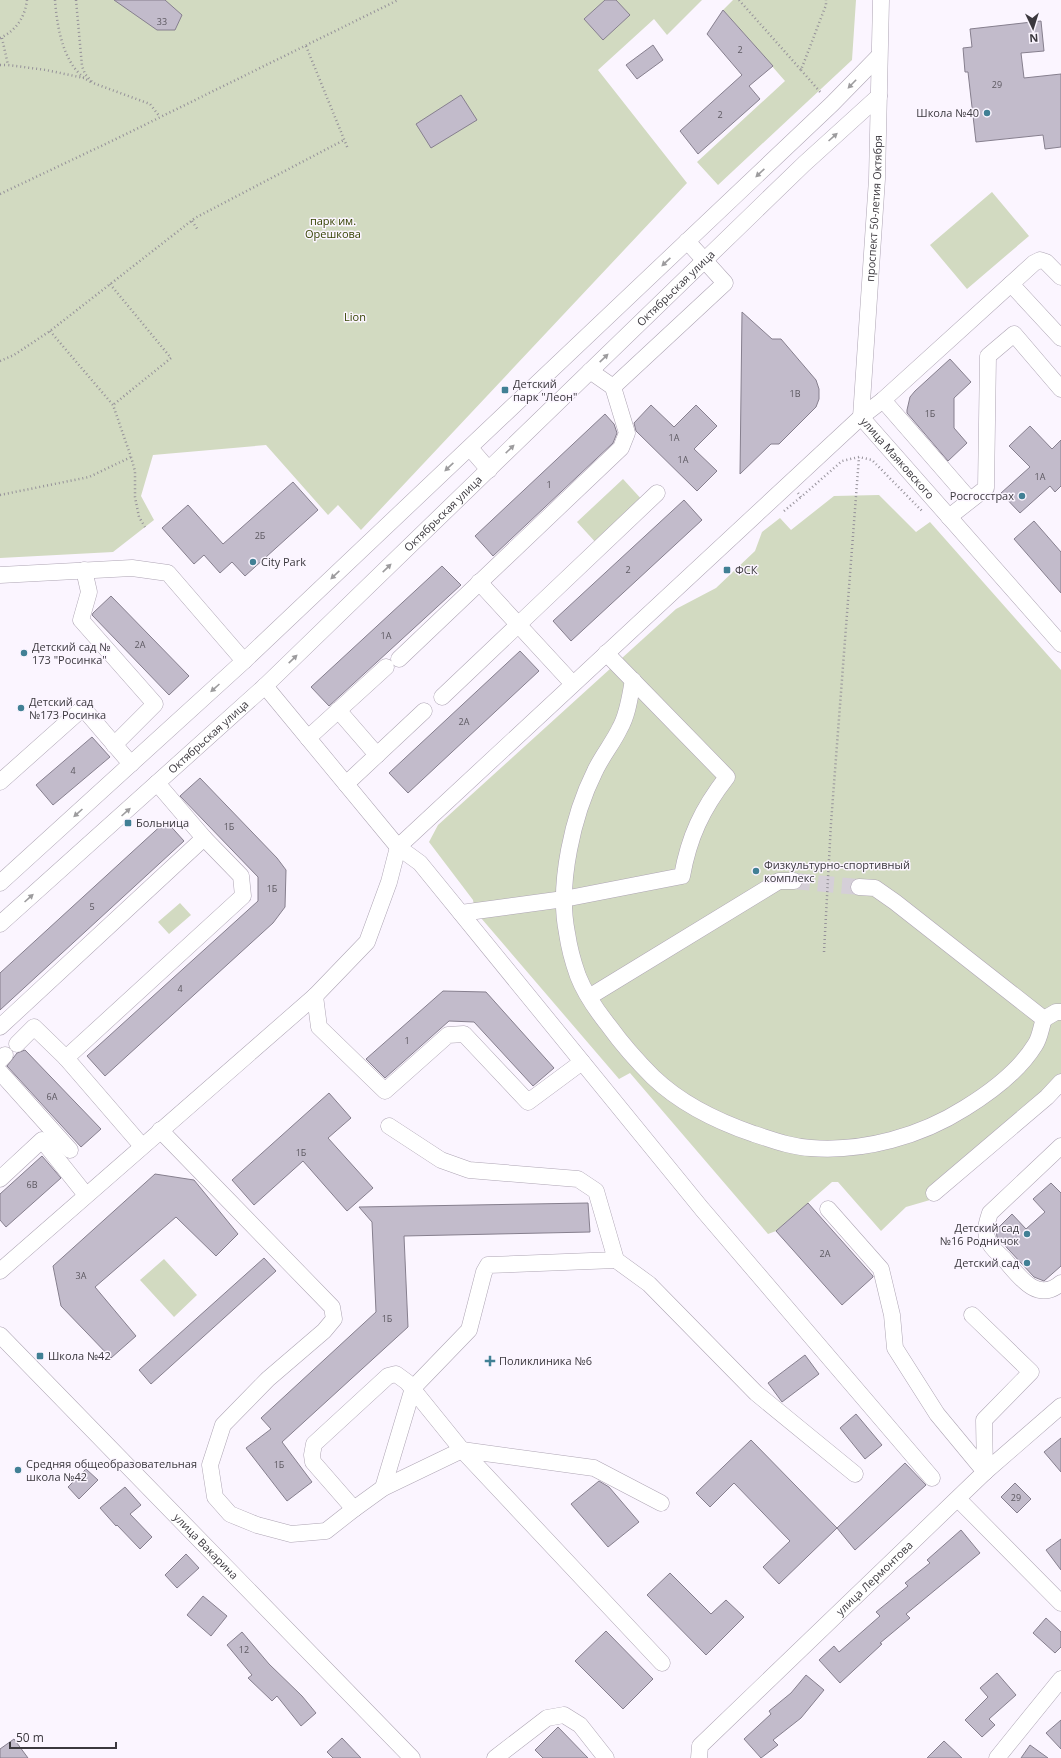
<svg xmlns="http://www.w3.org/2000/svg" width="1061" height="1758" font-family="'Open Sans',sans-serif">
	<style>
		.green { fill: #d2dac1 }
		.building { fill: #c2bbcb; stroke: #867f8e }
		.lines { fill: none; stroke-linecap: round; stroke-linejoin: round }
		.minor-tunnel { stroke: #d5cfd8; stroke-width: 16; stroke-dasharray: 16 8; stroke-linecap: butt }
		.minor-casing { stroke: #aea5b4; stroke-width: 17 }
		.path { stroke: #959199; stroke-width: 2.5; stroke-dasharray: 1 3; stroke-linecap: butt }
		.minor { stroke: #fff; stroke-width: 16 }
		.oneway { fill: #9d9c9e }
		.poi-dot { fill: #418095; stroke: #fbf5ff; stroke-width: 1.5 }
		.labels { text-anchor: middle; stroke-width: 3; stroke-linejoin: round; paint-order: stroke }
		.number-label { font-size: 9px; fill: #5d5961 }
		.poi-label { font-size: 11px; fill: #3b383e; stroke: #fbf5ff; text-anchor: start }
		.street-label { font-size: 11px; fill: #3b383e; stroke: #fbf5ff }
		.park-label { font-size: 11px; fill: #354200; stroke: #fbf5ff }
	</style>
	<rect width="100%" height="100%" fill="#fbf5ff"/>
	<!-- green -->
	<path class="green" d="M0 0H702L667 35 654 19 598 70 687 183 361 530 338 505 328 515 266 445 153 455 141 496 154 520 113 552 0 558Z
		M733 0H856L852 60 718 185 697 162 785 81 723 10Z
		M992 192 1029 236 967 289 930 245Z
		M623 479 644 502 598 545 577 522Z
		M879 495 916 532 930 522 1061 670V1089L1050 1101 930 1200 906 1207 881 1231 838 1182H832L776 1231 768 1234 630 1073 619 1079 475 911 473 900 429 842 438 825 676 609 716 588 755 551 762 532 780 518 791 530 834 496Z
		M180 903 191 915 169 934 158 922Z
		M164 1259 197 1295 174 1317 140 1280Z"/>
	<!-- building -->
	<path class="building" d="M114 0H165L182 15 175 30H157Z
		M605 0H616L630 15 603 40 584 19Z
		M723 10 773 66 749 86 760 99 698 154 680 131 742 75 707 34Z
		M1041 21 1044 51 1021 53 1024 78 1061 74V147L1045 149 1043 135 976 142 968 72H965L963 48 972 47 970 29Z
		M653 45 663 60 637 79 626 65Z
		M461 95 477 120 431 148 416 124Z
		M742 312 772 339H781L816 380 819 389V399L816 407 779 444H771L740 474Z
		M950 359 971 382 954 398V428L967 443 948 461 907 413V410L910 397 915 391Z
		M651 405 674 427 696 405 717 426 694 449 717 471 697 491 636 431 634 423Z
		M605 414 614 424 617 433 613 443 493 556 475 536Z
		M1030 426 1052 449 1061 440V486L1055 492 1050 486 1020 513 1001 493 1030 467 1009 446Z
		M293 482 318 510 245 576 232 562 220 573 204 555 194 564 162 528 188 505 223 544Z
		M684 500 702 520 571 641 553 621Z
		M1034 521 1061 552V593L1014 539Z
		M442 566 461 585 329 706 311 687Z
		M111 596 189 676 169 695 92 615 93 613Z
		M520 651 539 671 408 793 389 773Z
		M92 737 110 757 53 805 36 785Z
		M200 778 277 858 286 870 285 907 273 923 105 1076 87 1056 258 901V877L180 796Z
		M166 821 184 841 0 1010V973Z
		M443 991 486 992 554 1068 533 1086 474 1022 449 1021 385 1078 366 1059Z
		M25 1050 101 1129 81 1147 7 1066 17 1053Z
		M329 1093 351 1118 328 1138 373 1188 347 1211 303 1161 254 1205 232 1180Z
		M42 1156 61 1178 6 1227 0 1220V1194Z
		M155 1174 194 1180 238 1234 216 1256 176 1217 95 1287 136 1336 111 1358 61 1306 53 1266Z
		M1051 1183 1061 1193V1266L1044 1281 1034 1277 997 1237 996 1230 1012 1214 1026 1229 1045 1212 1033 1199Z
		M588 1203 590 1232 404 1236 408 1327 282 1442 312 1482 287 1501 246 1448 271 1429 261 1418 376 1312 372 1222 359 1207Z
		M808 1203 873 1276V1277L842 1305 776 1231Z
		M264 1258 276 1271 151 1384 139 1370Z
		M805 1355 819 1374 782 1402 768 1383Z
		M856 1414 882 1445 865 1459 840 1428Z
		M1061 1438V1472L1044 1452Z
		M751 1440 837 1528 779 1584 763 1567 790 1541 734 1483 710 1507 696 1493Z
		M905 1463 926 1485 855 1550 837 1528Z
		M86 1469 98 1480 79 1499 68 1487Z
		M599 1481 609 1487 639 1522 608 1547 571 1504Z
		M1015 1483 1031 1499 1017 1513 1001 1497Z
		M125 1487 141 1505 130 1514 152 1537 140 1549 117 1525 116 1526 100 1508Z
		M961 1530 980 1553 906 1614 910 1618 880 1643 882 1644 840 1683 819 1660 834 1646 839 1652 880 1616 876 1612 908 1586 905 1583 930 1563 927 1560Z
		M1061 1539V1570L1046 1550Z
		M186 1554 199 1568 177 1588 165 1575Z
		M670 1573 711 1614 726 1600 744 1617 706 1655 647 1595Z
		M203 1596 227 1616 211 1636 187 1615Z
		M1046 1618 1061 1632V1647L1055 1653 1033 1633Z
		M606 1631 653 1679 623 1709 575 1661Z
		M242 1632 269 1664 302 1696 316 1713 301 1726 277 1696 272 1701 248 1678 252 1675 227 1645Z
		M997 1673 1016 1695 989 1719 995 1725 982 1737 965 1720 988 1697 980 1688Z
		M806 1675 824 1690 801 1718 773 1740 778 1745 761 1758 744 1739 771 1714 769 1711 791 1693Z
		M1061 1720V1749L1046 1733Z
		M558 1727 588 1758H543L535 1750Z
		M342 1738 361 1758H333L327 1752Z
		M14 1739 28 1758H0V1749Z
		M944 1741 962 1758H927Z
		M1030 1745 1048 1758H1021Z"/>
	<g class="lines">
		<!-- minor-tunnel -->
		<path class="minor-tunnel" d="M794 881 859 887"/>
		<!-- minor casing -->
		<g class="minor-casing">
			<g id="minor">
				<path d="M1011 284 1061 338"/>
				<path d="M590 371 613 387"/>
				<path d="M883 400 970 500"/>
				<path id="s1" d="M861 417 877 179 881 0"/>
				<path id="s2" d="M861 417 1061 644"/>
				<path d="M470 448 489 470"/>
				<path d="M949 517 986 488 988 356 1014 334 1061 389"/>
				<path d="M84 570 89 592 81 620 155 704 114 745"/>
				<path d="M0 575 132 568 168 573 244 661"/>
				<path d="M479 582 573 684"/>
				<path d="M399 659 621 448 627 433 613 387 725 283 687 241"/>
				<path d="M633 680C630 696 628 714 620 728 613 743 602 756 595 771 573 815 557 884 567 933 569 947 573 962 578 976 585 994 597 1011 609 1026 622 1044 637 1061 653 1077 680 1103 719 1122 754 1134 773 1140 791 1147 811 1148 864 1152 921 1136 965 1108 991 1092 1019 1071 1035 1045 1040 1038 1041 1027 1044 1019L895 902 875 888 859 887"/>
				<path d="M265 686 398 847 420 863 702 1209 932 1478"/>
				<path d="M442 697 657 493"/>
				<path d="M338 710 377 755"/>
				<path d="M308 738 386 667"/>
				<path d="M0 782 83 708 131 764"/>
				<path d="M346 784 424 711"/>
				<path d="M0 883 244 661 832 104 879 56"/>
				<path d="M461 913 564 899 682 876C689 837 702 809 727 777L606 653"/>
				<path id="s3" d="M0 924 265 686 804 164 879 96"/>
				<path d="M315 996 319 1027 385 1091 448 1035 464 1034 528 1102 582 1062"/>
				<path d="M589 997 779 881H794"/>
				<path d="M1044 1019 1056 1012H1061"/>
				<path d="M0 1027 204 838 157 783"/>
				<path d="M17 1044 34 1027 66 1058"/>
				<path d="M0 1060 5 1055"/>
				<path d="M0 1072 70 1150"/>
				<path d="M160 1130 332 1307 334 1319 324 1331 268 1379 223 1425 210 1465 215 1497 230 1514 257 1525 291 1534 326 1531 354 1509 383 1488 462 1450 594 1468 661 1503"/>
				<path d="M142 1146 66 1058 243 896 241 876 204 838"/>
				<path d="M1061 1146 990 1213C987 1222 984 1231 988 1240 990 1247 999 1254 1004 1259 1019 1276 1037 1304 1061 1283"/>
				<path d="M0 1179 42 1140 86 1195"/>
				<path d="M934 1193 1047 1097 1061 1082"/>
				<path d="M828 1209 881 1269 892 1315 895 1348 937 1414 985 1472"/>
				<path d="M616 1260 649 1284 756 1393 855 1474"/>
				<path d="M0 1271 315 996 367 942 389 882 398 847 861 417 883 400 1034 263 1040 260 1046 262 1061 277"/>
				<path d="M972 1315 1031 1372 984 1420 985 1472"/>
				<path id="s4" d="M0 1335 412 1758"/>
				<path d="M383 1488 413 1388 469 1330 484 1272 488 1265 616 1260 596 1191 578 1179 469 1170 441 1160 389 1126"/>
				<path d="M958 1499 1061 1603"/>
				<path d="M354 1509 313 1462 312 1455 314 1444 388 1376 396 1374 407 1382 462 1450 662 1663"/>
				<path d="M495 1758 547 1718 564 1715 580 1725 606 1758"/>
				<path id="s5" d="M699 1758 700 1746 985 1472 1061 1406"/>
				<path d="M997 1758 1061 1679"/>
			</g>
		</g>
		<!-- path -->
		<path class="path" d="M55 0C57 28 64 69 91 82
			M76 0 82 66 85 74 93 83 150 104 160 117
			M739 0 801 70 826 5V0
			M0 38C16 31 25 17 27 0
			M2 38 8 65 46 70 84 78
			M306 46 348 149
			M0 65H8
			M801 70 822 94
			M0 194 116 139 398 0
			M192 221 198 230
			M110 284 171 358 113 405
			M50 331 113 405 131 457 135 471V497L139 517 145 527
			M0 361 14 355 50 331 195 218 344 140
			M798 493 801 497 842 461 859 457 872 460 923 512
			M0 495 89 477 131 457
			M784 511 801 497
			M824 952 831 823 859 457"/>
		<!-- minor -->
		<use href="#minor" class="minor"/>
	</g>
	<!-- one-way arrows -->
	<defs><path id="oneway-solid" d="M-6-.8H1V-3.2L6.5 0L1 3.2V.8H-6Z"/></defs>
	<g class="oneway">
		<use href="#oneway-solid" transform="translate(852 84) rotate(134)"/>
		<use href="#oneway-solid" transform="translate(833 137) rotate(-42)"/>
		<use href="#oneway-solid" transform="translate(760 173) rotate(137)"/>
		<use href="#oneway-solid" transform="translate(666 262) rotate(137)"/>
		<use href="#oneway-solid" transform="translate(604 358) rotate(-44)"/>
		<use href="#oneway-solid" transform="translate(510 449) rotate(-44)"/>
		<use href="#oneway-solid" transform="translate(449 467) rotate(137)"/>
		<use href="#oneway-solid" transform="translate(387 568) rotate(-44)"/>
		<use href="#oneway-solid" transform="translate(335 575) rotate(137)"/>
		<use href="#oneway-solid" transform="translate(293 659) rotate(-44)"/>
		<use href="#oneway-solid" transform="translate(215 688) rotate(138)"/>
		<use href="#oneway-solid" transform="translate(126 812) rotate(-42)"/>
		<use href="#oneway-solid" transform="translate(78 813) rotate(138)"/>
		<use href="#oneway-solid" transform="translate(29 898) rotate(-42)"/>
	</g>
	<!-- markers -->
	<g class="poi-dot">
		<circle cx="987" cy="113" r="4"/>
		<rect x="501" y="386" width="8" height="8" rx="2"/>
		<circle cx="1022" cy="496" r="4"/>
		<circle cx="253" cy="562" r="4"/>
		<rect x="723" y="566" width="8" height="8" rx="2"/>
		<circle cx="24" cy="653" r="4"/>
		<circle cx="21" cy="708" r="4"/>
		<rect x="124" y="819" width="8" height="8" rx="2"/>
		<circle cx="756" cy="871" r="4"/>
		<circle cx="1027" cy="1234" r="4"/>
		<circle cx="1027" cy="1263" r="4"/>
		<rect x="36" y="1352" width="8" height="8" rx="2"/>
		<path d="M488 1355h4v4h4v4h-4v4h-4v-4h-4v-4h4z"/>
		<circle cx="18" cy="1470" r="4"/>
	</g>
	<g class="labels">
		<!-- number labels -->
		<g class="number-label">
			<text x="162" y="25">33</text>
			<text x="740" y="53">2</text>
			<text x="997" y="88">29</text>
			<text x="720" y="118">2</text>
			<text x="795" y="397">1В</text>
			<text x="930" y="417">1Б</text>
			<text x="674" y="441">1А</text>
			<text x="683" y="463">1А</text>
			<text x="1040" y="480">1А</text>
			<text x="549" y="488">1</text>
			<text x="260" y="539">2Б</text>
			<text x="628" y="573">2</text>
			<text x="386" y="639">1А</text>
			<text x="140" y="648">2А</text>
			<text x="464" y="725">2А</text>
			<text x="73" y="774">4</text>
			<text x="229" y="830">1Б</text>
			<text x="272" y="892">1Б</text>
			<text x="92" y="910">5</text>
			<text x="180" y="992">4</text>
			<text x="407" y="1044">1</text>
			<text x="52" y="1100">6А</text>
			<text x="301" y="1156">1Б</text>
			<text x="32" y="1188">6В</text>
			<text x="825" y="1257">2А</text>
			<text x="81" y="1279">3А</text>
			<text x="387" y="1322">1Б</text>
			<text x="279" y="1468">1Б</text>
			<text x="1016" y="1501">29</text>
			<text x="244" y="1653">12</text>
		</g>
		<!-- poi labels -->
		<g class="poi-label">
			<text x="979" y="117" text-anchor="end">Школа №40</text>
			<text x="513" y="388">Детский<tspan x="513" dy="13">парк "Леон"</tspan></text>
			<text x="1014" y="500" text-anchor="end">Росгосстрах</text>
			<text x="261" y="566">City Park</text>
			<text x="735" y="574">ФСК</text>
			<text x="32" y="651">Детский сад №<tspan x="32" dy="13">173 "Росинка"</tspan></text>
			<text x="29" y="706">Детский сад<tspan x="29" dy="13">№173 Росинка</tspan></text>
			<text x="136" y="827">Больница</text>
			<text x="764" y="869">Физкультурно-спортивный<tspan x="764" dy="13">комплекс</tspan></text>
			<text x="1019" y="1232" text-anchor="end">Детский сад<tspan x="1019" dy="13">№16 Родничок</tspan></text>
			<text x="1019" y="1267" text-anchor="end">Детский сад</text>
			<text x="48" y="1360">Школа №42</text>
			<text x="499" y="1365">Поликлиника №6</text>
			<text x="26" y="1468">Средняя общеобразовательная<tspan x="26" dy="13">школа №42</tspan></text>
		</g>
		<!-- street labels -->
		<g class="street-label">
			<text dy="4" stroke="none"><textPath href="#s1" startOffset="209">проспект 50-летия Октября</textPath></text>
			<text dy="4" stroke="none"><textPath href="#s3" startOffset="928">Октябрьская улица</textPath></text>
			<text dy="4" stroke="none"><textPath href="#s2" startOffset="55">улица Маяковского</textPath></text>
			<text dy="4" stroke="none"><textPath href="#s3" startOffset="604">Октябрьская улица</textPath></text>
			<text dy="4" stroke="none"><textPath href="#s3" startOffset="280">Октябрьская улица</textPath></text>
			<text dy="4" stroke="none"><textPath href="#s4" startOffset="295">улица Вакарина</textPath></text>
			<text dy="4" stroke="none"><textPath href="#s5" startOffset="254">улица Лермонтова</textPath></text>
		</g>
		<!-- park labels -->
		<g class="park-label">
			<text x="333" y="225">парк им.<tspan x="333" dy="13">Орешкова</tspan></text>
			<text x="355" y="321">Lion</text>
		</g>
	</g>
	<!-- north arrow -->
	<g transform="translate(1033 28) rotate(176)" stroke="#fbf5ff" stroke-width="3" paint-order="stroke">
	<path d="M0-3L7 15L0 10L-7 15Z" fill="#3b383e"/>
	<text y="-6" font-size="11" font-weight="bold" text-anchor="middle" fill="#3b383e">N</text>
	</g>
	<!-- scale -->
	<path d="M10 1742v6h106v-6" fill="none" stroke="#3b383e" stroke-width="2"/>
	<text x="16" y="1742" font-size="12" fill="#3b383e" stroke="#fbf5ff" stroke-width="3" paint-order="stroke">50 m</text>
</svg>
